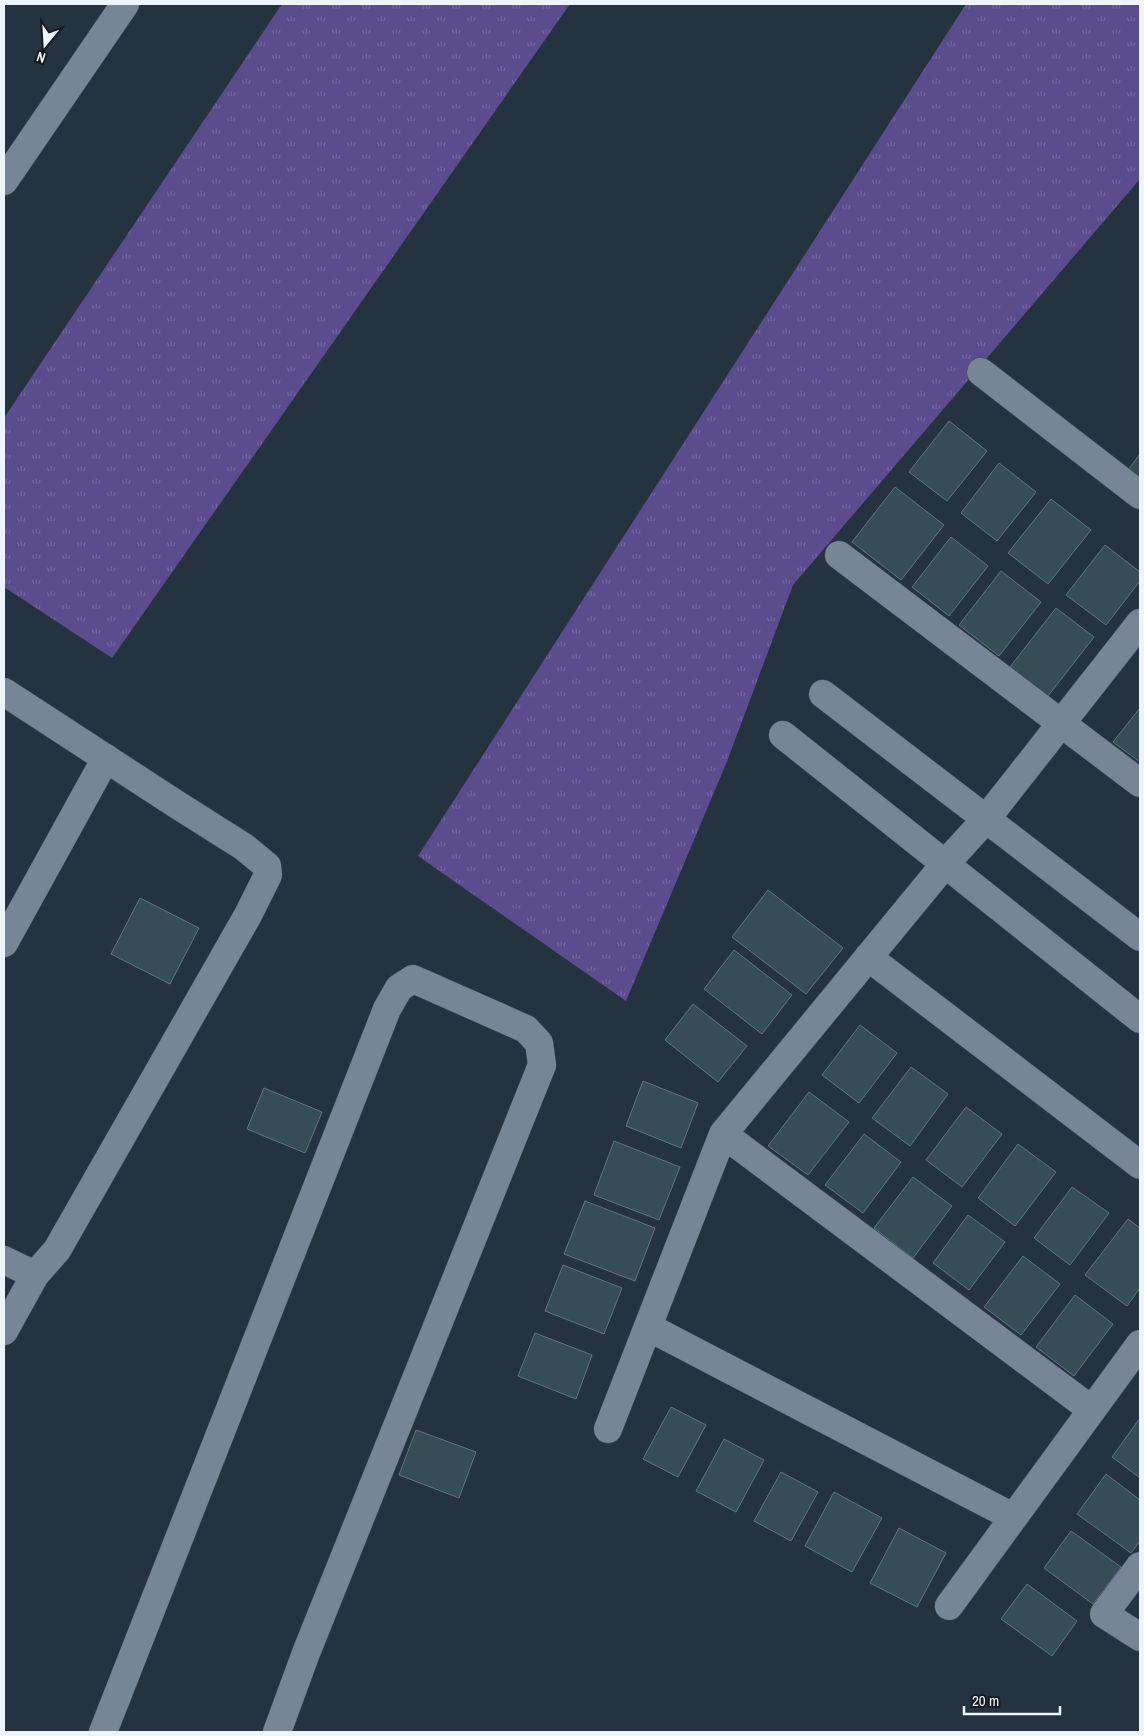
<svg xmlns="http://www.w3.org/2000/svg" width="1144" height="1736" font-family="'Archivo Narrow',sans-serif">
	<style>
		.grass { fill: url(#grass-tufts) }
		.building { fill: #374d55; stroke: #5f767e }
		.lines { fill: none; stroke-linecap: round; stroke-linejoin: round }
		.street-casing { stroke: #434f5a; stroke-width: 29 }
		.street { stroke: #768695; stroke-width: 28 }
	</style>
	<defs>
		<pattern id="grass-tufts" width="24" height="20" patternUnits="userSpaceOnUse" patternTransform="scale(1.25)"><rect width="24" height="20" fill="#5a4c8d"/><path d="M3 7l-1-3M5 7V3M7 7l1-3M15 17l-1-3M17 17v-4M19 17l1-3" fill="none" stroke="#72669e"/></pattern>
	</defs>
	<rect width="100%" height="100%" fill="#253340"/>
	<!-- grass -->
	<path class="grass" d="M282 4H570L112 658 4 587V418Z
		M966 4H1140V179L793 585 726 764 626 1001 418 856Z"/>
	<!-- building -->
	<path class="building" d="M949 421 987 451 947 501 909 472Z
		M1140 454V480L1128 470Z
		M999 463 1036 492 997 541 961 513Z
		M895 487 944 525 901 580 852 542Z
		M1051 499 1091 530 1048 584 1008 553Z
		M951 537 988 566 949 616 912 587Z
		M1105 545 1140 572V581L1106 625 1066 595Z
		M1001 571 1041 602 999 656 959 625Z
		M1056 608 1094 637 1048 696 1010 667Z
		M1140 708V762L1113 742Z
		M768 890 843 948 806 994 732 937Z
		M140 898 199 928 170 984 111 954Z
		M734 950 792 995 762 1034 704 989Z
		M693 1004 747 1046 718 1082 665 1040Z
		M860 1025 897 1053 859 1103 822 1075Z
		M911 1067 948 1094 910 1146 872 1118Z
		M643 1081 698 1103 681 1148 626 1126Z
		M264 1088 322 1112 305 1153 247 1129Z
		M809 1092 849 1122 808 1175 768 1146Z
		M966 1107 1002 1134 962 1187 926 1160Z
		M864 1134 901 1162 863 1213 825 1185Z
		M614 1141 680 1167 659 1220 594 1195Z
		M1018 1144 1056 1172 1015 1226 978 1198Z
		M913 1177 952 1206 913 1258 874 1228Z
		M1072 1187 1109 1213 1070 1265 1034 1238Z
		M585 1201 655 1228 635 1281 564 1254Z
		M968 1215 1005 1242 969 1290 933 1263Z
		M1128 1219 1140 1228V1288L1127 1306 1085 1275Z
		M1023 1256 1060 1284 1021 1335 984 1307Z
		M563 1265 622 1288 604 1334 545 1311Z
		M1075 1295 1113 1324 1074 1376 1036 1347Z
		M535 1333 592 1355 576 1399 518 1376Z
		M671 1407 706 1425 678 1477 643 1459Z
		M1140 1418V1478L1112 1457Z
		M416 1430 476 1452 459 1498 399 1475Z
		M724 1439 764 1460 736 1512 696 1491Z
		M781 1472 818 1492 791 1541 754 1521Z
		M1106 1474 1140 1500V1541L1131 1553 1077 1514Z
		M834 1492 882 1518 852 1572 805 1546Z
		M899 1528 946 1553 917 1607 870 1583Z
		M1071 1531 1121 1567 1093 1604 1044 1568Z
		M1027 1584 1077 1621 1052 1656 1001 1619Z"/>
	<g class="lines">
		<!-- street casing -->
		<g class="street-casing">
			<path id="street" d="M4 181 125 4
				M981 372 1140 495
				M839 555 1140 783
				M4 692 176 804 244 847 267 866 268 875 248 915 57 1250 35 1275 4 1331
				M823 694 1140 937
				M783 735 1140 1019
				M4 943 106 758
				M868 957 1140 1165
				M723 1134 1092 1410
				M4 1260 35 1275
				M648 1327 1013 1517
				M608 1429 723 1134 945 864 986 819 1140 623
				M1140 1566 1104 1614 1140 1637
				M949 1606 1140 1344
				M103 1732 387 1009 399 988 413 979 526 1029 539 1043 542 1065 306 1653 277 1732"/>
		</g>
		<!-- street -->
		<use href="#street" class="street"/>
	</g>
	<!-- border -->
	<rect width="1144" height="1736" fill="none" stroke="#ecf5fd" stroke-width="10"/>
	<!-- north arrow -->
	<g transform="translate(45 45) rotate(198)" stroke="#141a20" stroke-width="4" paint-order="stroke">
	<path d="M0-4L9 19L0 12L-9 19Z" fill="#ecf5fd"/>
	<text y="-8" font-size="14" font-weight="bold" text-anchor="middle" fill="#ecf5fd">N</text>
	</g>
	<!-- scale -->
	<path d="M964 1706v8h96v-8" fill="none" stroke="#ecf5fd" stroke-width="2.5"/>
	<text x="972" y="1706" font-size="15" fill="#ecf5fd" stroke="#141a20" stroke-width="4" paint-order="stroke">20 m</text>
</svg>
